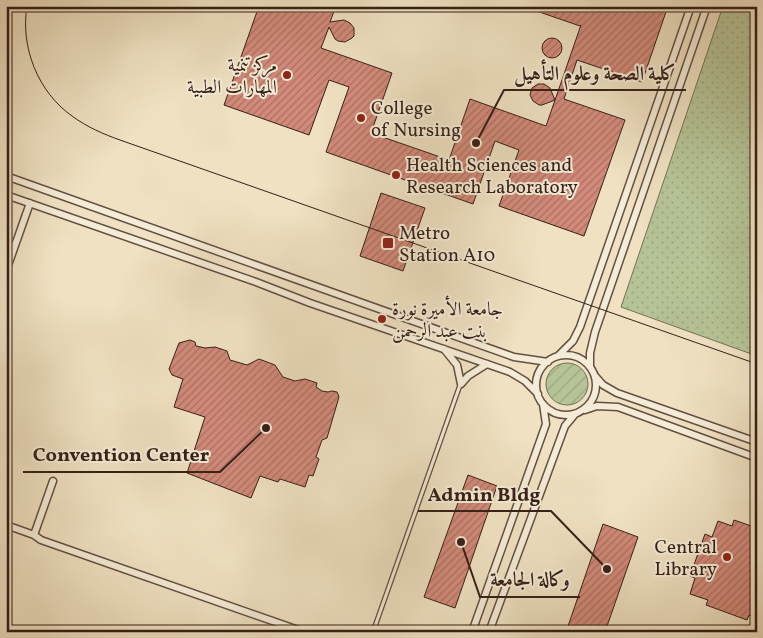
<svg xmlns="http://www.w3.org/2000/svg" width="763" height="638" font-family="Vollkorn,Amiri,serif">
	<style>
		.grass { fill: url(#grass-dots); stroke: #757156 }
		.garden { fill: url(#garden-furrows); stroke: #757156 }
		.building { fill: url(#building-hatch); stroke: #351f17 }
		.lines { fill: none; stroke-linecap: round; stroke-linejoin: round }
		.lane-casing { stroke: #645042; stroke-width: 5.5 }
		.street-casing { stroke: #645042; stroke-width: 9 }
		.lane { stroke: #f5ecd7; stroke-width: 3 }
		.street { stroke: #f5ecd7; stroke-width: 6 }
		.tram { stroke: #351f17; stroke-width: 1 }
		.poi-dot { fill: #8f2418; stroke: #f5ecd7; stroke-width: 2 }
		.labels { text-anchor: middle; stroke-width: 4; stroke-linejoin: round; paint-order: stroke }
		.poi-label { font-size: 19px; fill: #351f17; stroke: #f5ecd7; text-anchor: start }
		.leader { fill: none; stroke: #351f17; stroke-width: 2 }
		.callout-dot { fill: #351f17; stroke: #f5ecd7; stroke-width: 2 }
		.callout-label { font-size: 20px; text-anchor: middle; font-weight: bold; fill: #351f17; stroke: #f5ecd7; stroke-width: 4; stroke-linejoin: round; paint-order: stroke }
	</style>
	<defs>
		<pattern id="grass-dots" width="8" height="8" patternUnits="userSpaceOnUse" patternTransform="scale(1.25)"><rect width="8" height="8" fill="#b5c396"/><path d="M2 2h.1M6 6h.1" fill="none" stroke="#9ca781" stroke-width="1.8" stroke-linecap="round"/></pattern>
		<pattern id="garden-furrows" width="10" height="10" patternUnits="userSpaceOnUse" patternTransform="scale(1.25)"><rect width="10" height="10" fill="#b5c396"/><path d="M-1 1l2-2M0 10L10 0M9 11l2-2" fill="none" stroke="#9ca781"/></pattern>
		<pattern id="building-hatch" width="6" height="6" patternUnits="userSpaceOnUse" patternTransform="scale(1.25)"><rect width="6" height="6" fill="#d28a7a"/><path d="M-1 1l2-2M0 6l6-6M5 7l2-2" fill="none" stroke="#ab7063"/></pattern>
	</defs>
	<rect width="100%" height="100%" fill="#efe1c2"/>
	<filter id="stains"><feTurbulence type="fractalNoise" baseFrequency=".004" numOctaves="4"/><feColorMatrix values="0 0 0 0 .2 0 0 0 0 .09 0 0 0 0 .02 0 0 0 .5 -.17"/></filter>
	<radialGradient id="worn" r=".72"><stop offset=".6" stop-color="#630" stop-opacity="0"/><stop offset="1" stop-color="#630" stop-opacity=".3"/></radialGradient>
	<!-- grass -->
	<path class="grass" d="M723 6H757V356L621 307Z"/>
	<!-- garden -->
	<path class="garden" d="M546 384a21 21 0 1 1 42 0a21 21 0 1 1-42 0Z"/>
	<!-- building -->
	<path class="building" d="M259 6H308L324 12 326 6H336L330 22 344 20 350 23 354 28V36L352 38 345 42 338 41 335 39 329 27 321 48 392 73 371 133 449 160 470 99 546 126 581 25 580 26 525 7V6H668L642 82 577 60 564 99 625 120 584 236 499 206 519 150 495 141 473 204 326 152 349 87 329 80 309 135 224 105Z
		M542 48a10 10 0 1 1 20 0a10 10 0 1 1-20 0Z
		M538 84H544L550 88 555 100 542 105H539L533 101 530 95 531 91 532 88Z
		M381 193 425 208 403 271 360 256Z
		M190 340 195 342 196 346 205 348 215 347 227 351 230 360 247 365 259 359 275 365 283 377 295 381 305 379 317 383 316 387 322 391 328 392 332 391 337 392 339 397 327 438 322 440 316 457 319 459 313 476 309 475 305 487 280 479 278 482 260 476 251 498 187 473 205 417 174 407 183 379 172 375 169 369 179 343Z
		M468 475 497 486 455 608 424 597Z
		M734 520 757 528V618L749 615 747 620 706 605 708 600 690 594 695 578 690 576 705 534 712 537 718 521 732 526Z
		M603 524 638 537 605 632H566Z"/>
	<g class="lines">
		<!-- lane casing -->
		<g class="lane-casing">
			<path id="lane" d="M373 632 460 385"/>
		</g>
		<!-- street casing -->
		<g class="street-casing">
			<path id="street" d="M6 176 514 357 548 362
				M6 195 256 282 310 303 510 372 525 381 538 394
				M6 271 30 203
				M444 349 457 365 461 384 468 376 487 364
				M536 385a30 30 0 1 1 60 0a30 30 0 1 1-60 0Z
				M558 356 573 341 580 327 691 6
				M590 367V353L595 332 707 6
				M595 376 603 385 617 393 757 442
				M585 410 597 406 618 407 757 458
				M6 525 34 535 41 540 304 632
				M34 535 53 481
				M472 632 546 424 543 404
				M489 632 565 426 575 414"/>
		</g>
		<!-- lane -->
		<use href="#lane" class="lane"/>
		<!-- street -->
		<use href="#street" class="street"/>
		<!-- tram -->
		<path class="tram" d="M27 6C20 47 38 92 72 116 87 127 103 134 120 140L757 364"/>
	</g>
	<!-- markers -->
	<g class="poi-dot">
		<circle cx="287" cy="75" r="5"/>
		<circle cx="361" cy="118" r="5"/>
		<circle cx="396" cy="175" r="5"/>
		<rect x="382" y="237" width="12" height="12" rx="2.5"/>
		<circle cx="382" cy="319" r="5"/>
		<circle cx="727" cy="557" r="5"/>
	</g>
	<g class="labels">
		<!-- poi labels -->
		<g class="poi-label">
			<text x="277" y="71" text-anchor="end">مركز تنمية<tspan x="277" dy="22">المهارات الطبية</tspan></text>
			<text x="371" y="114">College<tspan x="371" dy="22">of Nursing</tspan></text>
			<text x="406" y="171">Health Sciences and<tspan x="406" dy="22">Research Laboratory</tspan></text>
			<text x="399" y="239">Metro<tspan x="399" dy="22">Station A10</tspan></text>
			<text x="392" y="315">جامعة الأميرة نورة<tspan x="392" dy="22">بنت عبد الرحمن</tspan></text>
			<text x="717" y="553" text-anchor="end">Central<tspan x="717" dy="22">Library</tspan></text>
		</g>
	</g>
	<!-- callouts -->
	<path class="leader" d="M476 143L504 90H686M266 428L220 472H23M607 569L551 511H418M461 542L480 597H580"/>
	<g class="callout-dot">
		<circle cx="476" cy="143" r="5"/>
		<circle cx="266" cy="428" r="5"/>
		<circle cx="607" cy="569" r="5"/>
		<circle cx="461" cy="542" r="5"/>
	</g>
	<g class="callout-label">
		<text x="595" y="80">كلية الصحة وعلوم التأهيل</text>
		<text x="121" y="461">Convention Center</text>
		<text x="484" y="501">Admin Bldg</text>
		<text x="530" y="586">وكالة الجامعة</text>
	</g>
	<!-- margin -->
	<rect width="763" height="638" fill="none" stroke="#efe1c2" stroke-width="25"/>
	<rect x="8" y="8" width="748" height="623" fill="none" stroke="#351f17" stroke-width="2.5"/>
	<rect x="12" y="12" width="738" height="613" fill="none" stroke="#351f17"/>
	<rect width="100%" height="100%" filter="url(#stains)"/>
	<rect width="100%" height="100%" fill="url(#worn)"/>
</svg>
